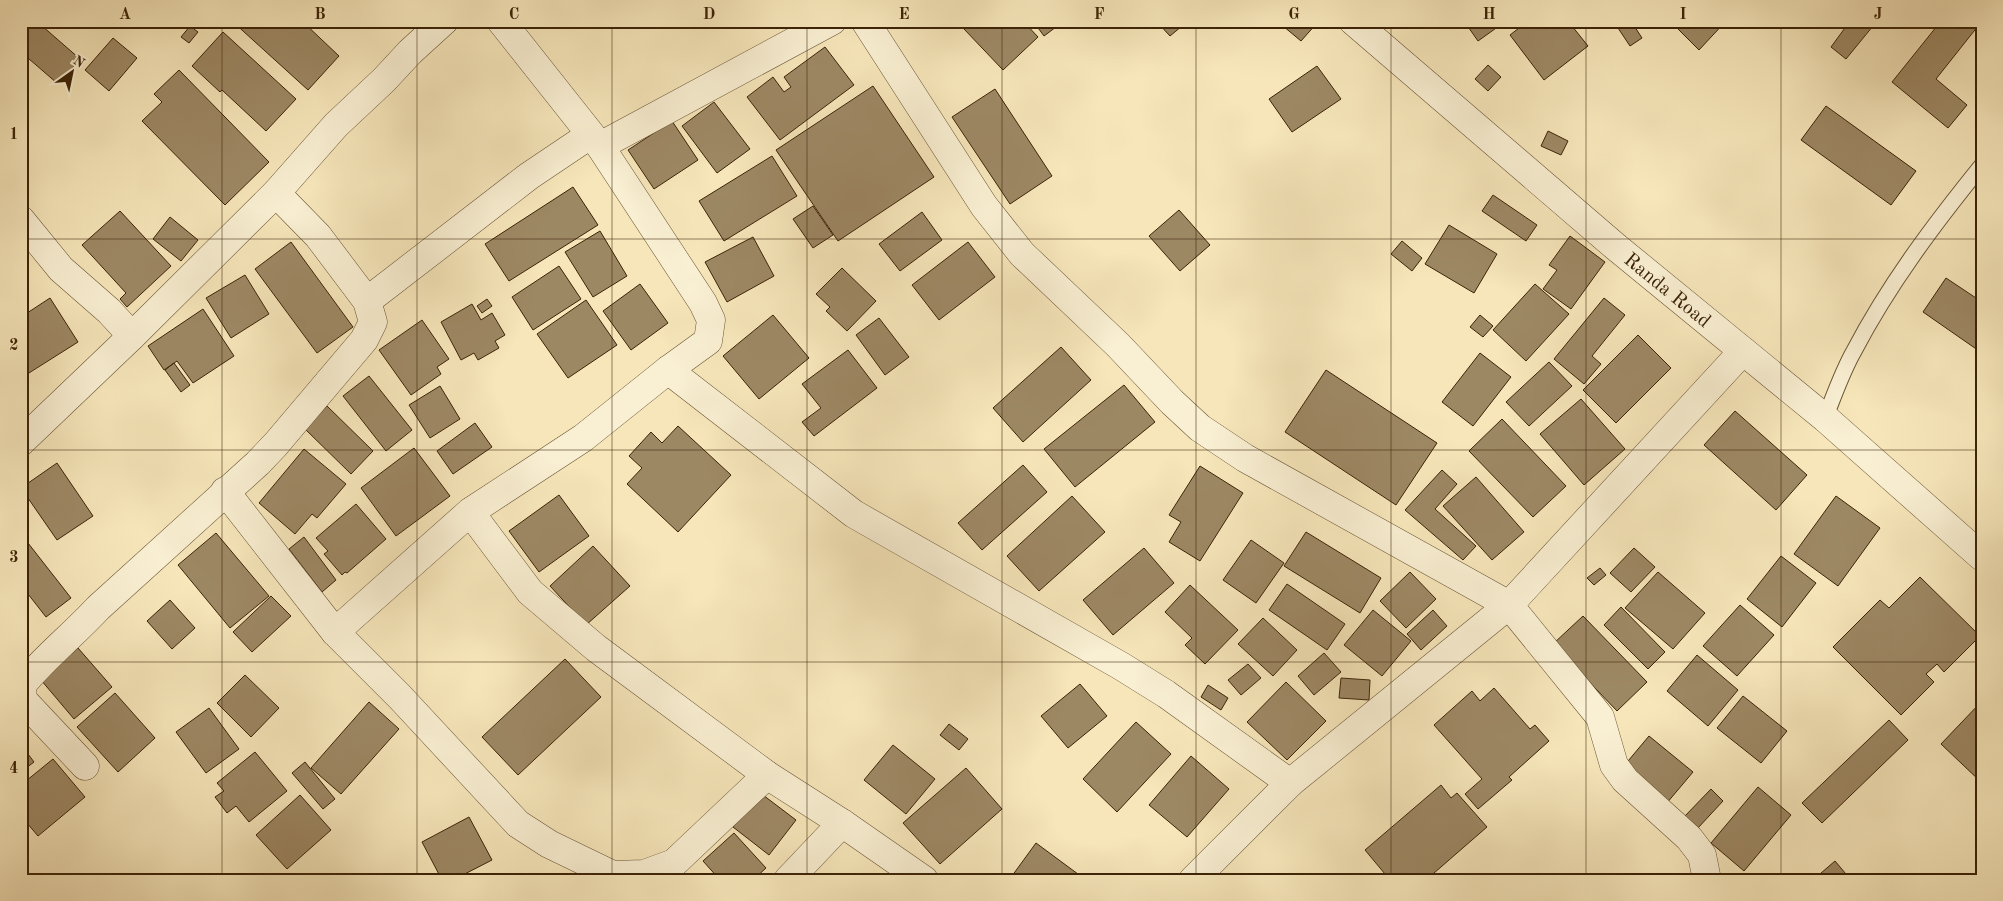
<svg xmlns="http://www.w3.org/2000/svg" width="2003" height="901" font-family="'Old Standard TT',serif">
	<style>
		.building { fill: #9d8864; stroke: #3c2307 }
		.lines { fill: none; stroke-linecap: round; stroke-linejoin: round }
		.lane-casing { stroke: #6a5434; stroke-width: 17 }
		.street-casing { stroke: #6a5434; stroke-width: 29 }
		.lane { stroke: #f9efd2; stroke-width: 15 }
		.street { stroke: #f9efd2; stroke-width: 28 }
		.grid { fill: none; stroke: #3c2307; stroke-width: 1; stroke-opacity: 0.55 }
		.labels { text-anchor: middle; stroke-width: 5; stroke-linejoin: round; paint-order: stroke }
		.street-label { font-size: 20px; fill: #3c2307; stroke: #f9efd2 }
		.neatline { fill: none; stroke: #3c2307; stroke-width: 2 }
		.grid-label { font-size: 16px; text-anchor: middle; font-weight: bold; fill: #3c2307 }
	</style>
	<rect width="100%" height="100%" fill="#f6e6ba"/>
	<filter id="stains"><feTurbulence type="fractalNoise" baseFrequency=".004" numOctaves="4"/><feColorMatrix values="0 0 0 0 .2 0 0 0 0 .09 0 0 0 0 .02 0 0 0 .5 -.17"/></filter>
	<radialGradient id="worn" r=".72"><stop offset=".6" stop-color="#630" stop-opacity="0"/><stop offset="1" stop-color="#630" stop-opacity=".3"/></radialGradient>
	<!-- building -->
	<path class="building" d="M21 21H44L41 25 80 59 58 84 21 52Z
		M232 21H302L339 56 308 90Z
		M972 21H1023L1038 37 1003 70 964 29Z
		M1033 21H1064L1044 36Z
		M1160 21H1188L1170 36 1158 23Z
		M1277 21H1316L1317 23 1301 41Z
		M1464 21H1506L1478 41Z
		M1528 21H1568L1588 46 1544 80 1510 35Z
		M1628 21H1631L1642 38 1630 46 1618 28Z
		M1670 21H1726L1699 50Z
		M1850 21H1867L1873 26 1846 59 1831 47Z
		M1941 21H1982L1936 79 1967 105 1948 128 1892 82Z
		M190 26 198 32 189 43 181 37Z
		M223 32 296 99 266 131 222 90 220 92 192 66Z
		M113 38 137 58 109 91 85 70Z
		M825 47 854 85 780 140 747 97 773 77 784 92 791 87 784 77Z
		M1488 65 1501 77 1488 91 1475 79Z
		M1317 66 1341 99 1292 132 1269 99Z
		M179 70 269 162 225 205 142 121 162 102 154 94Z
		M873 86 934 177 838 241 776 150Z
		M995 89 1052 176 1010 204 952 117Z
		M714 102 750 149 717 173 682 126Z
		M1826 106 1916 171 1891 205 1801 140Z
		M672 121 698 160 654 189 628 150Z
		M1548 131 1568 141 1561 155 1541 146Z
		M772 156 797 196 724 241 699 201Z
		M573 187 598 225 509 281 485 244Z
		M1493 195 1537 225 1526 241 1482 211Z
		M813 206 833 235 813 248 793 219Z
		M1179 210 1210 245 1180 271 1149 236Z
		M120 211 171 266 127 307 120 299 126 293 82 245Z
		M922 212 942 240 900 271 879 244Z
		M170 217 198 240 181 261 153 239Z
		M1449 225 1497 254 1474 293 1425 264Z
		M600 231 627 276 593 297 565 252Z
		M1570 236 1605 262 1571 309 1543 289 1557 270 1549 265Z
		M753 237 774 276 727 302 705 262Z
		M1402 241 1422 258 1412 271 1391 254Z
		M291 242 353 327 317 353 255 269Z
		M968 242 995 277 939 320 912 285Z
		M559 266 581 299 533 330 512 297Z
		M842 268 876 301 847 331 826 311 830 307 816 294Z
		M245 275 269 314 231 338 206 298Z
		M1946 278 1982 302V353L1923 312Z
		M640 284 668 323 631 350 603 311Z
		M1535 284 1569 314 1526 361 1493 330Z
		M50 298 78 342 21 378V317Z
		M1604 298 1625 315 1592 356 1601 364 1584 384 1554 359Z
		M487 299 492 306 482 313 477 306Z
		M586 300 617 345 568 378 537 334Z
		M472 304 481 320 492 313 505 335 495 341 499 348 478 360 474 353 461 360 441 322Z
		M203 309 234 356 193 383 177 361 164 370 148 346Z
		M773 315 809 358 759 399 723 356Z
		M1480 315 1493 326 1483 337 1470 327Z
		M879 318 909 357 885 375 856 335Z
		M422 320 449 359 437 367 441 374 411 395 379 350Z
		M1638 335 1671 368 1616 423 1583 390Z
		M1061 347 1091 380 1023 442 993 408Z
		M848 350 877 388 814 436 802 422 821 408 802 384Z
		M1480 353 1511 377 1473 426 1442 402Z
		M1549 362 1572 386 1529 426 1506 402Z
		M174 363 190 385 181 392 165 370Z
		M1326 370 1437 443 1396 505 1285 432Z
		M369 376 412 430 386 451 343 396Z
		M1124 385 1155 422 1075 487 1044 449Z
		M440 386 460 419 430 438 409 405Z
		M1581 399 1625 449 1584 485 1540 434Z
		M327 406 373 451 351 474 305 429Z
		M1735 411 1807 475 1776 510 1704 445Z
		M1502 419 1566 486 1533 517 1469 451Z
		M475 423 492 447 453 474 437 451Z
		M678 426 731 475 678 532 627 484 642 468 629 456 651 432 662 443Z
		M414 448 450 496 396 536 361 488Z
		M304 449 346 484 317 518 312 514 295 534 259 503Z
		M57 463 93 516 57 540 21 488Z
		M1023 465 1047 492 982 550 958 523Z
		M1200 466 1243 493 1200 561 1169 542 1181 522 1169 515Z
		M1442 470 1457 484 1435 509 1476 546 1463 560 1405 510Z
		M1476 477 1524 532 1492 560 1443 506Z
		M559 495 589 536 539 572 509 531Z
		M1072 496 1105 532 1039 591 1007 556Z
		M1836 496 1880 528 1838 586 1794 554Z
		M356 504 386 539 347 573 345 572 342 575 324 554 328 551 316 538Z
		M1306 532 1381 578 1360 613 1284 566Z
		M216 533 269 596 230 628 178 565Z
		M304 537 336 580 322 592 289 549Z
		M1251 540 1284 563 1256 603 1223 580Z
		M28 543 71 598 46 617 21 585V548Z
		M593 546 630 586 586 625 550 586Z
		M1144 548 1174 583 1113 635 1083 600Z
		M1634 548 1655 567 1631 592 1610 573Z
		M1781 556 1816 583 1782 627 1747 599Z
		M1600 568 1606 575 1594 585 1587 578Z
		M1410 572 1436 599 1406 628 1380 601Z
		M1658 572 1705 613 1673 649 1625 608Z
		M1920 577 1980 636 1944 672 1937 664 1926 674 1934 682 1901 715 1833 647 1880 600 1889 608Z
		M1287 584 1345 624 1327 650 1269 610Z
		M1190 585 1238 630 1205 664 1185 645 1192 638 1165 612Z
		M271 596 291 616 252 652 233 632Z
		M170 600 195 628 172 649 147 621Z
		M1740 605 1774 635 1737 676 1703 646Z
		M1621 607 1665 652 1648 669 1604 625Z
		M1373 610 1411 641 1382 676 1344 645Z
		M1433 610 1447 626 1421 650 1407 634Z
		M1583 616 1647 682 1617 711 1553 644Z
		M1263 618 1297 650 1273 676 1238 644Z
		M78 648 112 687 74 719 41 680Z
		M1324 653 1341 672 1314 695 1298 676Z
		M1697 655 1738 690 1708 726 1667 691Z
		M565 659 601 697 518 775 482 737Z
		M1248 664 1261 678 1241 695 1228 680Z
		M245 675 279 708 251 737 217 703Z
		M1341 678 1370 680 1369 700 1339 698Z
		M1286 682 1326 721 1287 760 1247 722Z
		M1080 684 1107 716 1068 748 1041 716Z
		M1208 685 1228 698 1221 710 1201 697Z
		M1494 688 1530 729 1535 725 1549 741 1509 777 1512 780 1478 809 1465 794 1482 779 1434 725 1472 691 1480 701Z
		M115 693 155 738 118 772 77 727Z
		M1743 696 1787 731 1761 763 1717 728Z
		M1982 701V783L1941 744Z
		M369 702 399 729 341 794 311 768Z
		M209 708 239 749 206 773 176 732Z
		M1889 720 1908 740 1822 823 1802 803Z
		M1136 722 1171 754 1117 812 1083 779Z
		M949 724 968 739 959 750 940 735Z
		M1649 736 1693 772 1666 804 1623 767Z
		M893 745 935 779 906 814 864 780Z
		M22 746 34 762 21 772V747Z
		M255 752 287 791 249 822 236 806 227 813 215 797 224 791 217 783Z
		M1191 756 1229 789 1187 837 1149 805Z
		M53 759 85 797 38 836 21 816V785Z
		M305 762 335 799 323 809 292 773Z
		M966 768 1002 809 940 864 903 823Z
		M1441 785 1451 798 1457 793 1487 827 1426 880H1416L1410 874 1403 880H1390L1365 850Z
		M1758 787 1791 815 1744 871 1711 843Z
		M1711 789 1723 801 1697 829 1684 817Z
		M759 792 796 820 769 855 733 827Z
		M300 795 331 830 287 869 256 835Z
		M469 817 492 860 453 880H442L422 842Z
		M734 833 766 868 753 880H720L703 861Z
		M1036 843 1086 880H1009Z
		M1835 861 1851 880H1813Z"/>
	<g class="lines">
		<!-- lane casing -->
		<g class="lane-casing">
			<path id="lane" d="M1825 418C1834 396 1842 372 1854 351 1889 284 1935 223 1982 165"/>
		</g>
		<!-- street casing -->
		<g class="street-casing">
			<g id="street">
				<path d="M865 21 984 206 1022 254 1118 345 1172 402 1200 428 1245 458 1509 605 1600 717 1614 765 1625 780 1689 838 1702 855 1707 880"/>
				<path id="s1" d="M1353 21 1616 247 1825 418 1982 557"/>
				<path d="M600 146 832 21"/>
				<path d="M21 220 61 269 109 311 132 336"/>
				<path d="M367 301 529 176 590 135"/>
				<path d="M668 370 854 514 1121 666 1166 694 1290 783"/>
				<path d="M21 442 132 336 276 193 336 125 384 80 410 52 444 21"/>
				<path d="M225 491 335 632 400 697 518 824 549 844 613 875 644 874 674 863 767 775"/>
				<path d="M470 512 530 592 596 648 767 775 842 823 924 880"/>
				<path d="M335 632 470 512 583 438 668 370 708 341 711 320 703 303 600 146 501 21"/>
				<path d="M85 766 23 700 22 685C45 657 73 635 98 608L258 463 276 444 364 340 373 322 367 301 318 236 276 193"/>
				<path d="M788 880 842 823"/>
				<path d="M1193 880 1290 783 1509 605 1743 351"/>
			</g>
		</g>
		<!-- lane -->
		<use href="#lane" class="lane"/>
		<!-- street -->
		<use href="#street" class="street"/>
	</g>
	<!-- grid -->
	<path class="grid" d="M222 21V880M417 21V880M612 21V880M807 21V880M1002 21V880M1196 21V880M1391 21V880M1586 21V880M1781 21V880M21 239H1982M21 450H1982M21 662H1982"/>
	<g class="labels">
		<!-- street labels -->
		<g class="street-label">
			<text dy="7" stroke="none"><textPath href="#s1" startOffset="414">Randa Road</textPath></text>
		</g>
	</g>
	<!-- margin -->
	<rect width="2003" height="901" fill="none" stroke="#f6e6ba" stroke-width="55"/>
	<!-- north arrow -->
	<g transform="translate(72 72) rotate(33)" stroke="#f9efd2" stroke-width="4" paint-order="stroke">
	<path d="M0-4L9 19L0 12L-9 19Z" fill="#3c2307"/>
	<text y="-8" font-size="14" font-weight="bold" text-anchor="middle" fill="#3c2307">N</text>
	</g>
	<rect x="28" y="28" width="1948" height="846" class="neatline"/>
	<g class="grid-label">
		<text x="125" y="19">A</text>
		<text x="320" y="19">B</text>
		<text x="514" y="19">C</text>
		<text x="709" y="19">D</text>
		<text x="904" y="19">E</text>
		<text x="1099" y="19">F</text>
		<text x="1294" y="19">G</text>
		<text x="1489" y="19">H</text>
		<text x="1683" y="19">I</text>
		<text x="1878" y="19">J</text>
		<text x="14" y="139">1</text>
		<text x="14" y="350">2</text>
		<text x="14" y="562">3</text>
		<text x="14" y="773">4</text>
	</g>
	<rect width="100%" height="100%" filter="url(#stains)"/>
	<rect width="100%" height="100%" fill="url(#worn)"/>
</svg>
